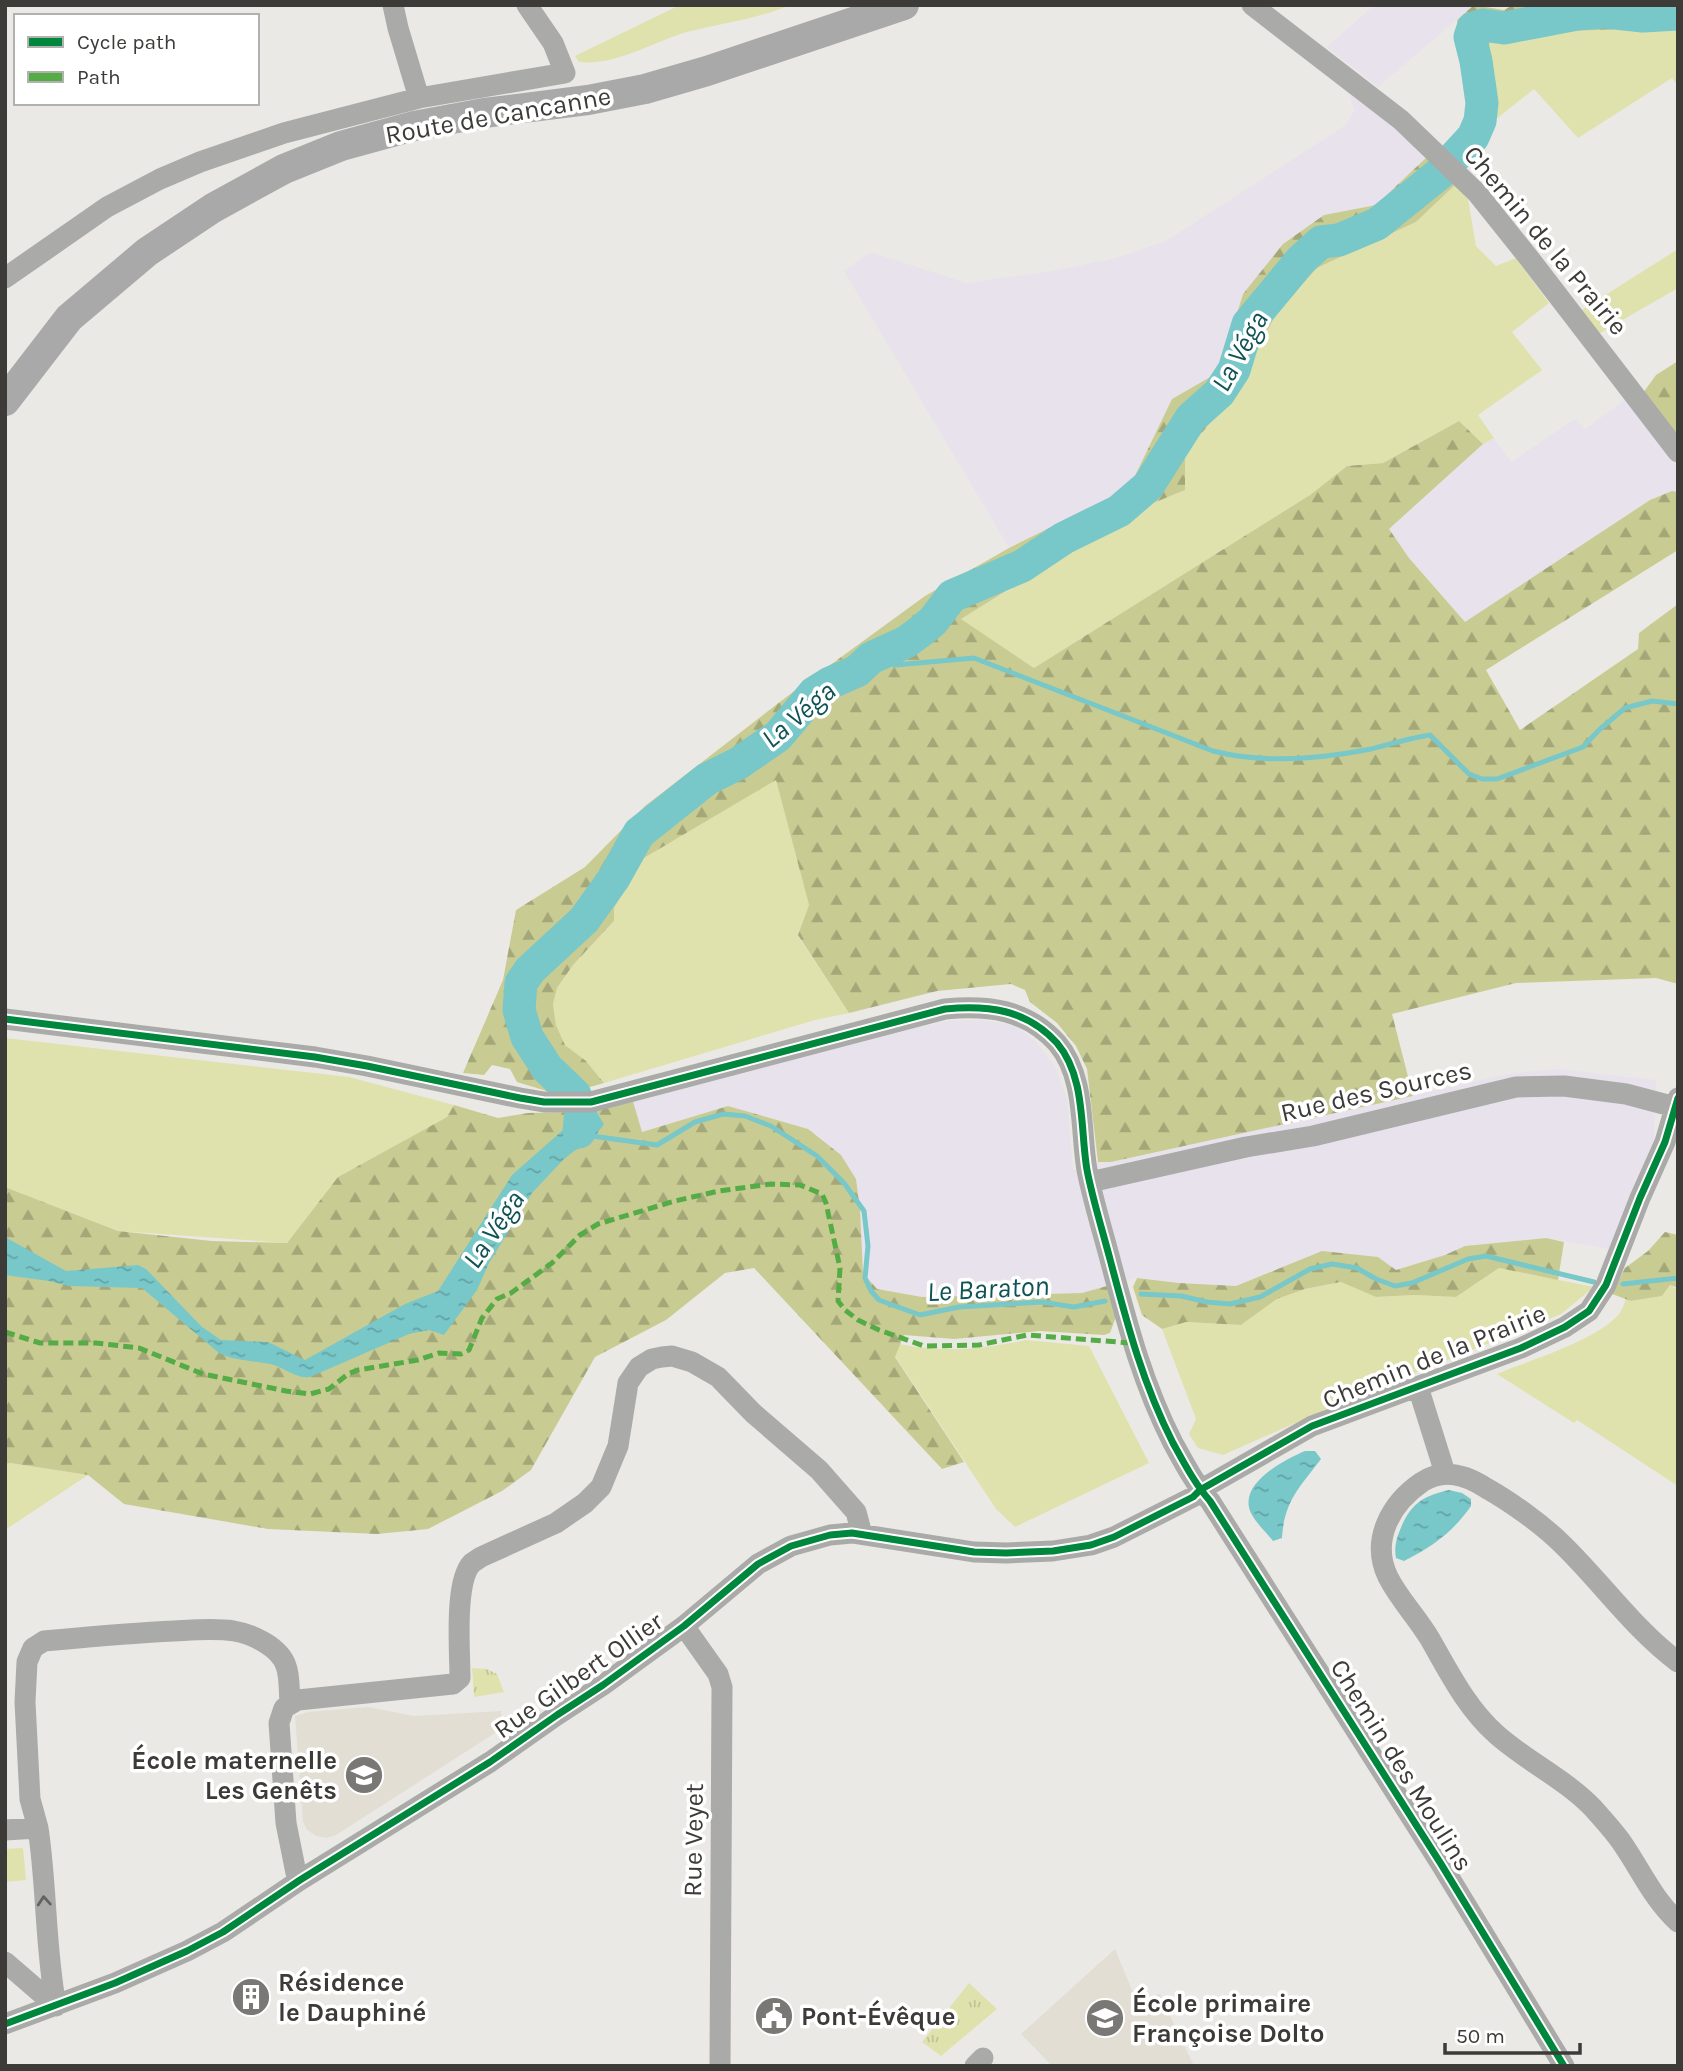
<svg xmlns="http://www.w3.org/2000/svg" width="1683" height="2071" font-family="Karla,sans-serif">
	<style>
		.built { fill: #e2ded4 }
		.industrial { fill: #e8e2ec }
		.green { fill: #dfe2ad }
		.forest { fill: url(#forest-firs) }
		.park { fill: url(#park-tufts) }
		.water { fill: url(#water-ripples) }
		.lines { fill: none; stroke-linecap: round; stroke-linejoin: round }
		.stream { stroke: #78c7c9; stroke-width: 5 }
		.river { stroke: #78c7c9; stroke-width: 33 }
		.minor { stroke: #aaaba9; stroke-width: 21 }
		.secondary { stroke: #aaa9a9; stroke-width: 30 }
		.quiet { stroke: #55ac46; stroke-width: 5; stroke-dasharray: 10 5; stroke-linecap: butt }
		.cycleway-casing { stroke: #fff; stroke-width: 11 }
		.cycleway { stroke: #00873e; stroke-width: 7 }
		.oneway { stroke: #636260 }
		.labels { text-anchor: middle; stroke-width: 7; stroke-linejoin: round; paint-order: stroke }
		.street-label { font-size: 26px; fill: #3d3b38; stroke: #fff }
		.poi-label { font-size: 26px; font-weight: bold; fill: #3d3b38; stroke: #fff; text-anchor: start }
		.water-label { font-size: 28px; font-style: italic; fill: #105355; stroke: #fff }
	</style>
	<defs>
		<pattern id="forest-firs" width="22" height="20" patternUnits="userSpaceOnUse" patternTransform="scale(1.75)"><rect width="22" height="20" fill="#c9cc92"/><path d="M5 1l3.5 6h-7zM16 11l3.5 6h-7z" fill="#a4a778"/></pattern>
		<pattern id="park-tufts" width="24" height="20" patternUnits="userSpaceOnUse" patternTransform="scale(1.75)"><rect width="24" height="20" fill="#dfe2ad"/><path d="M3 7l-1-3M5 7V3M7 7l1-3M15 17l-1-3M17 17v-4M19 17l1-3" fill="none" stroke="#c0c396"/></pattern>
		<pattern id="water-ripples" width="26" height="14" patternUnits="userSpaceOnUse" patternTransform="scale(1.75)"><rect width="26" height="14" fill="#78c7c9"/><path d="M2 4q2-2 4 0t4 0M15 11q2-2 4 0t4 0" fill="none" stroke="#64a3a4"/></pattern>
	</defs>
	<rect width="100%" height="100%" fill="#ebe9e5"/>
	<!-- built -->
	<path class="built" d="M368 1707 414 1716 501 1711 503 1728 336 1835 326 1838 316 1836 307 1830 303 1822 295 1716 308 1712Z
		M1115 1949 1137 2002 1160 1994 1194 2066H1052L1021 2034Z"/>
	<!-- industrial -->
	<path class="industrial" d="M1374 5H1474L1378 87 1327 47Z
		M1350 95 1390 122 1428 156 1376 205 1324 215 1243 294 1219 372 1172 399 1132 482 1119 494 1009 548 844 271 870 252 967 283 1052 271 1116 258 1166 241 1346 125 1354 111Z
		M1626 399 1660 442 1678 469V492L1672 491 1650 500 1465 622 1409 558 1388 529 1483 444 1494 438 1511 462 1575 419 1585 429Z
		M982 1020 1016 1026 1036 1042 1056 1068 1067 1100 1073 1170 1098 1162H1111L1513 1073 1558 1069 1656 1080 1654 1140 1609 1249 1546 1238 1465 1246 1445 1255 1396 1270 1378 1257 1277 1268 1236 1286 1179 1283 1137 1278 1082 1293 922 1297 877 1289 863 1273 860 1209 856 1179 728 1106 641 1132 632 1098 773 1059 947 1021Z"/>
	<!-- green -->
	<path class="green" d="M680 5H791C757 19 722 23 687 32 652 42 616 66 579 62L575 56Z
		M1678 24V86L1672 78 1578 138 1534 89 1485 128 1491 105 1485 54 1491 41 1526 33 1671 27Z
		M1456 184 1468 199 1476 246 1496 266 1516 258 1549 303 1512 332 1542 370 1478 415 1494 438 1483 444 1459 421 1383 463 1347 466 1310 495 1034 668 960 619 1041 571 1139 509 1185 490V453L1236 392 1277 312 1317 268 1416 222Z
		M1678 249V288L1600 333 1580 311Z
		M776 779 809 905 798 936 849 1013 815 1020 604 1083 586 1061 565 1045 556 1025 553 1004 557 988 573 965 614 921V908L644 858Z
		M5 1038 349 1077 454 1105 447 1117 338 1177 287 1243 118 1231 5 1187Z
		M1499 1268 1594 1287 1561 1314 1329 1408 1223 1455 1198 1448 1189 1434 1196 1419 1162 1329 1186 1322 1241 1325 1277 1299 1305 1289 1342 1282 1376 1297 1414 1295 1456 1297Z
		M1670 1285 1678 1290V1486L1577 1420 1574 1423 1497 1374C1530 1360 1596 1341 1619 1314 1622 1310 1624 1304 1626 1299L1631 1301 1662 1296Z
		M1026 1340 1089 1346 1149 1463 1015 1527 996 1509 895 1356 899 1344C941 1353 984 1349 1026 1340Z
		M10 1463 88 1475 5 1530V1464Z
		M23 1848 26 1880 5 1882V1849Z"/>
	<!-- forest -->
	<path class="forest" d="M1474 5 1504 10 1513 5H1678V24L1671 27 1526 33 1491 41 1485 54 1460 52 1457 20Z
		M1428 156 1456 184 1416 222 1317 268 1277 312 1236 392 1185 453V490L1139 509 961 619 1034 668 1310 495 1347 466 1383 463 1459 421 1483 444 1389 529 1409 558 1465 622 1650 500 1672 491 1678 492V550L1486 670 1520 730 1638 649 1639 633 1678 604V984L1656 978 1516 983 1392 1014 1413 1096 1111 1162H1098L1087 1069 1076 1046 1057 1023 1030 1002 1025 990 1011 984 937 991 849 1013 798 935 809 905 776 780 644 858 614 908V921L573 965 557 988 553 1004 556 1025 565 1045 586 1061 604 1083 573 1092H550L517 1082 510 1069 492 1065 484 1075 463 1073 503 980 516 910 585 867 645 806 789 695 925 596 1009 548 1119 493 1132 482 1172 399 1219 372 1243 294 1283 244 1324 215 1376 205Z
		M1678 361V437L1643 393 1656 375Z
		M632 1098 642 1132 728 1106 808 1129 841 1155 856 1179 860 1209 863 1273 877 1289 922 1297 1082 1293 1107 1286 1117 1314 1110 1333 1104 1335 1040 1331 954 1339 904 1335 895 1357 964 1462 942 1469 754 1268 725 1273 666 1320 595 1357 531 1470 502 1491 428 1529 377 1534 268 1529 124 1504 88 1475 10 1463 5 1464V1187L118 1231 212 1241 287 1243 338 1177 447 1117 454 1105 498 1118 528 1113 570 1112Z
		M1665 1232 1678 1235V1288L1670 1285 1662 1296 1631 1301 1612 1294 1625 1268 1648 1251Z
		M1546 1238 1564 1242 1558 1280 1499 1268 1456 1297 1414 1295 1376 1297 1341 1282 1305 1289 1277 1299 1241 1325 1186 1322 1162 1329 1142 1315 1133 1287 1137 1278 1179 1283 1236 1286 1322 1251 1378 1257 1396 1270 1445 1255 1465 1246Z"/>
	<!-- park -->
	<path class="park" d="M472 1668 487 1669 497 1674 504 1692 474 1697Z
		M969 1983 997 2009 941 2056 922 2042Z"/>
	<!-- water -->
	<path class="water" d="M567 1109 595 1110 604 1124 591 1142 574 1151 563 1160 532 1193 489 1263 477 1290 444 1335 429 1330 409 1334 310 1377C297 1379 286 1369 274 1365 256 1360 236 1362 219 1353L142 1288 69 1286 49 1281 5 1275V1237L66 1271 138 1265 146 1269 202 1327 221 1340 268 1342 305 1360 405 1304 438 1291 512 1175 563 1130 567 1125Z
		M1305 1451H1315L1321 1459C1300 1487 1284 1501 1282 1538L1273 1541C1266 1532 1257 1524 1252 1515 1235 1485 1284 1460 1305 1451Z
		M1449 1490 1462 1493 1471 1499V1506C1453 1532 1432 1547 1404 1561L1396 1558C1394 1549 1396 1539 1400 1530 1410 1504 1423 1496 1449 1490Z"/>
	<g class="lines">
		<!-- stream -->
		<path class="stream" d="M871 658 895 665 974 658 1213 751C1263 764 1320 759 1371 749 1391 744 1410 738 1430 735L1469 774 1482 779H1497L1583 747 1599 730 1625 708 1652 701 1678 704
			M592 1136 657 1145 695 1122 723 1114 745 1116 771 1126 817 1156 844 1183 864 1211 868 1246 865 1278 871 1291 879 1300 920 1315 959 1307 1041 1302 1074 1307 1105 1301
			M1623 1284 1678 1278
			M1141 1294 1181 1296 1207 1302 1230 1304 1260 1297 1310 1269 1332 1264 1357 1268 1376 1279 1395 1286 1412 1283 1468 1259 1486 1256 1594 1282"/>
		<!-- river -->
		<path class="river" d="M579 1132 581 1110 575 1095 547 1068 527 1037 519 1010 521 983 530 970 584 920 614 878 639 833 707 779 739 763 778 736 814 693 830 683 857 671 871 658 906 642 921 631 933 621 952 596 1022 566 1064 538 1119 511 1148 486 1191 418 1219 393 1234 370 1248 324 1301 260 1321 242 1339 240 1377 224 1439 174 1473 137 1480 121 1482 103 1476 61 1470 37 1473 28 1483 25 1504 28 1577 14 1606 12 1643 16 1678 14"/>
		<!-- minor -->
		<path class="minor" d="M393 5 398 28 419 98
			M1252 5 1401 120 1477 193 1529 258 1678 452
			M5 278 107 207 160 179 200 162 284 133 419 98 565 73 553 43 527 5
			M5 1019 315 1057 367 1066 520 1098 544 1102H591L945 1009C988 1005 1026 1009 1057 1043 1086 1077 1080 1129 1087 1170 1093 1201 1103 1232 1111 1263 1128 1327 1143 1384 1173 1443 1184 1463 1195 1484 1210 1501L1441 1864 1564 2066
			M1090 1182 1246 1147 1313 1136 1516 1087 1564 1086 1626 1094 1675 1107
			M1418 1387 1445 1473
			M684 1626 718 1674 722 1687 720 2066
			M1678 1662C1634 1629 1602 1583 1563 1545 1543 1525 1511 1502 1486 1488 1466 1475 1444 1468 1422 1482 1391 1503 1370 1540 1388 1577 1399 1599 1417 1617 1430 1639 1449 1672 1466 1707 1496 1734 1526 1761 1565 1779 1593 1808 1602 1818 1612 1829 1620 1840 1640 1868 1652 1898 1678 1922
			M38 1828 30 1799 25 1702 27 1662 33 1648 44 1641C88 1637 131 1633 174 1631 194 1630 215 1628 234 1631 252 1634 280 1647 286 1666 290 1676 289 1692 290 1703
			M5 1830 38 1828C47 1887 45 1947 56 2006
			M300 1880 296 1873 286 1823 279 1723 284 1708 298 1700 453 1684 460 1678C460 1652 454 1581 472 1563 475 1561 478 1559 481 1557L556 1523 585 1503 601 1487 618 1446 628 1383 639 1367 652 1359 662 1357 672 1356 692 1362 718 1377 753 1413 819 1470 856 1512 862 1534
			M5 1962 56 2006
			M5 2024 115 1983 187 1951 223 1932 300 1880 490 1762 557 1715 603 1685 684 1626 758 1564 791 1546 830 1535 852 1533 974 1552 1006 1553 1053 1551 1091 1545 1114 1537 1193 1497 1200 1490 1312 1426 1521 1348 1565 1327 1589 1311 1606 1285 1640 1198 1665 1142 1678 1098
			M975 2066 983 2058"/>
		<!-- secondary -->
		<path class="secondary" d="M5 401 69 318 147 252 213 208 284 169 341 146 414 126 484 113 588 100 645 89 707 71 904 5"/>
		<!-- quiet -->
		<path class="quiet" d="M5 1332 40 1343H96L139 1348 203 1374 286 1391 310 1394 329 1389 348 1374 358 1370 418 1360 439 1353 461 1354 469 1350 482 1318 497 1299 511 1293 552 1263 580 1235 598 1224 675 1201 719 1191 771 1184 800 1185 822 1194 826 1203 840 1268 838 1301 845 1310 858 1320 879 1330 924 1346 979 1345 1027 1335 1131 1343"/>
		<!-- cycleway casing -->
		<g class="cycleway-casing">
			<path id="cycleway" d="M5 1019 315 1057 367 1066 520 1098 544 1102H591L945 1009C988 1005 1026 1009 1057 1043 1086 1077 1080 1129 1087 1170 1093 1201 1103 1232 1111 1263 1128 1327 1143 1384 1173 1443 1184 1463 1195 1484 1210 1501L1441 1864 1564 2066
				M5 2024 115 1983 187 1951 223 1932 300 1880 490 1762 557 1715 603 1685 684 1626 758 1564 791 1546 830 1535 852 1533 974 1552 1006 1553 1053 1551 1091 1545 1114 1537 1193 1497 1200 1490 1312 1426 1521 1348 1565 1327 1589 1311 1606 1285 1640 1198 1665 1142 1678 1098"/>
		</g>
		<!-- cycleway -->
		<use href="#cycleway" class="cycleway"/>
	</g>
	<!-- one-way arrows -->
	<defs><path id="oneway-chevron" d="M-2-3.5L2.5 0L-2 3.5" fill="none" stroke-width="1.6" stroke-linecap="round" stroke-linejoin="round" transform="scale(1.75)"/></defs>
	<use class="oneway" href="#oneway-chevron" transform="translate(44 1901) rotate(-94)"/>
	<!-- icons -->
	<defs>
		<g id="school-disc" transform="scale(2.0125)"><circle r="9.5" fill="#7a7875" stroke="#fff"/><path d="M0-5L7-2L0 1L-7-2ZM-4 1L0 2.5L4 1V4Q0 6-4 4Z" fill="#fff"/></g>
		<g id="building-disc" transform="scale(2.0125)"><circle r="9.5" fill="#7a7875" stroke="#fff"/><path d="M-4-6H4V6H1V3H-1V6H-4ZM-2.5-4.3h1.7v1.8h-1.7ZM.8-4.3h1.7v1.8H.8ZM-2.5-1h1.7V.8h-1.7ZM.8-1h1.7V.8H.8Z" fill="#fff"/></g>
		<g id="civic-disc" transform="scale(2.0125)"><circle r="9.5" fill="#7a7875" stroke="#fff"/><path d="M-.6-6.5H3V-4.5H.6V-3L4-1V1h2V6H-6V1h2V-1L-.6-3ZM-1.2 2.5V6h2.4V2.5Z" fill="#fff"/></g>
	</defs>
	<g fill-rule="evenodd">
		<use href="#school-disc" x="364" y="1775"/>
		<use href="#building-disc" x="251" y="1997"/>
		<use href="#civic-disc" x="774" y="2016"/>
		<use href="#school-disc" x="1105" y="2018"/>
	</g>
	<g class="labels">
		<!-- street labels -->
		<g class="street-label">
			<text transform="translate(498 115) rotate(-10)" y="9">Route de Cancanne</text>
			<text transform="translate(1546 240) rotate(50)" y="9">Chemin de la Prairie</text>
			<text transform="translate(1376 1091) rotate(-13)" y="9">Rue des Sources</text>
			<text transform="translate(1434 1356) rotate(-22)" y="9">Chemin de la Prairie</text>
			<text transform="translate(578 1675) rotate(-35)" y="9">Rue Gilbert Ollier</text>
			<text transform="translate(1402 1765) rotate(58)" y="9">Chemin des Moulins</text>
			<text transform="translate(693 1840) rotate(-89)" y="9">Rue Veyet</text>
		</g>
		<!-- poi labels -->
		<g class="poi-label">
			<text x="337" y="1769" text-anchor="end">École maternelle<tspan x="337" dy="30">Les Genêts</tspan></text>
			<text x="278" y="1991">Résidence<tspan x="278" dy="30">le Dauphiné</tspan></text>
			<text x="1132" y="2012">École primaire<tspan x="1132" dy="30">Françoise Dolto</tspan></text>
			<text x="801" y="2025">Pont-Évêque</text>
		</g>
		<!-- water labels -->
		<g class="water-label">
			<text transform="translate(1239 351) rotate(-61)" y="10">La Véga</text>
			<text transform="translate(798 714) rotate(-40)" y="10">La Véga</text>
			<text transform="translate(493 1229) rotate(-56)" y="10">La Véga</text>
			<text transform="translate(988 1288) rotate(-3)" y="10">Le Baraton</text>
		</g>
	</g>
	<!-- border -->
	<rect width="1683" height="2071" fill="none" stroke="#3d3b38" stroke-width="14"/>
	<!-- legend -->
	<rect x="14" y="14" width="245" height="91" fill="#ffffff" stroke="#b1b1af" stroke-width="2"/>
	<rect x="28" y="37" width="35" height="10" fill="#00873e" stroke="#b1b1af" stroke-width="2"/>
	<text x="77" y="49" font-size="21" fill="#3d3b38">Cycle path</text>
	<rect x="28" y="72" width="35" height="10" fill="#55ac46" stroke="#b1b1af" stroke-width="2"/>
	<text x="77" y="84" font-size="21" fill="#3d3b38">Path</text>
	<!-- scale -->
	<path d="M1445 2043v10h135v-10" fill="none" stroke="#3d3b38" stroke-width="3.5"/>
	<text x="1456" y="2043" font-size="21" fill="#3d3b38" stroke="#ffffff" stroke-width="5" paint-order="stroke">50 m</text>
</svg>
